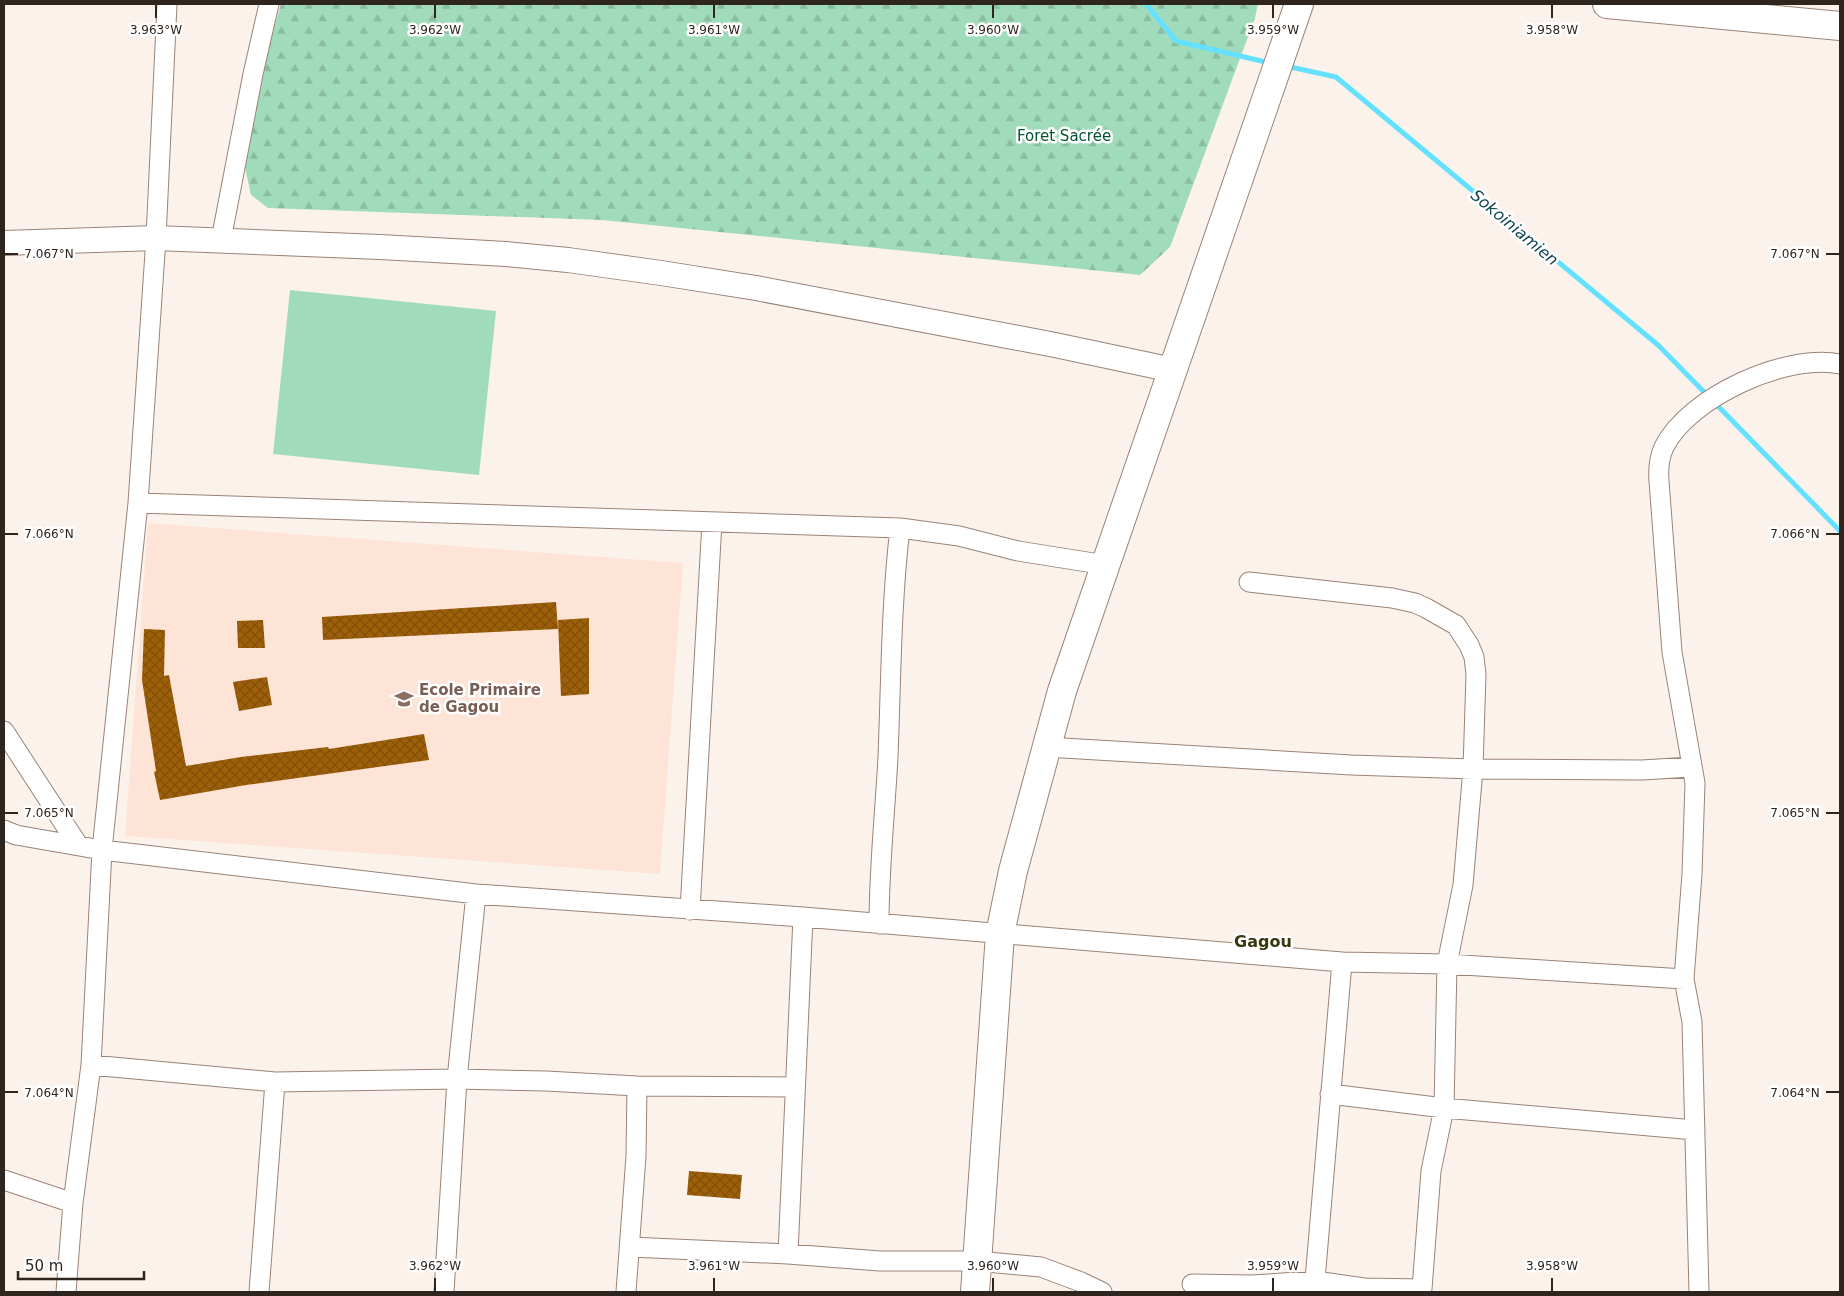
<svg xmlns="http://www.w3.org/2000/svg" width="1844" height="1296" font-family="'DejaVu Sans',sans-serif">
	<style>
		.built { fill: #fee4d6 }
		.forest { fill: url(#forest-firs) }
		.park { fill: #a0dcbb }
		.lines { fill: none; stroke-linecap: round; stroke-linejoin: round }
		.stream { stroke: #64e1ff; stroke-width: 5 }
		.building { fill: url(#building-cross-hatch) }
		.minor-casing { stroke: #9a8376; stroke-width: 21 }
		.tertiary-casing { stroke: #9a8376; stroke-width: 26 }
		.primary-casing { stroke: #9a8376; stroke-width: 30 }
		.minor { stroke: #fff; stroke-width: 19 }
		.tertiary { stroke: #fff; stroke-width: 24 }
		.primary { stroke: #fff; stroke-width: 28 }
		.ticks { fill: none; stroke: #2e251f; stroke-width: 2 }
		.labels { text-anchor: middle; stroke-width: 5; stroke-linejoin: round; paint-order: stroke }
		.park-label { font-size: 15px; fill: #005234; stroke: #fff }
		.education-label { font-size: 15px; font-weight: bold; fill: #785e54; stroke: #fff; text-anchor: start }
		.water-label { font-size: 16px; font-style: italic; fill: #0f4753; stroke: #fff }
		.neighbourhood-label { font-size: 16px; font-weight: bold; fill: #37380e; stroke: #fff }
		.ticks-label { font-size: 12px; text-anchor: middle; fill: #2e251f; stroke: #fff; stroke-width: 5; stroke-linejoin: round; paint-order: stroke }
	</style>
	<defs>
		<pattern id="forest-firs" width="22" height="20" patternUnits="userSpaceOnUse" patternTransform="scale(1.25)"><rect width="22" height="20" fill="#a0dcbb"/><path d="M5 1l3.5 6h-7zM16 11l3.5 6h-7z" fill="#8abda0"/></pattern>
		<pattern id="building-cross-hatch" width="8" height="8" patternUnits="userSpaceOnUse" patternTransform="scale(1.25)"><rect width="8" height="8" fill="#9d6009"/><path d="M0 0l8 8M0 8l8-8" fill="none" stroke="#804f09"/></pattern>
	</defs>
	<rect width="100%" height="100%" fill="#fcf2ec"/>
	<!-- built -->
	<path class="built" d="M148 523 683 563 660 874 125 836Z"/>
	<!-- forest -->
	<path class="forest" d="M281 4H1258L1255 18 1170 247 1140 275 602 220 268 208 251 195 244 163 271 38Z"/>
	<!-- park -->
	<path class="park" d="M290 290 496 311 479 475 273 454Z"/>
	<g class="lines">
		<!-- stream -->
		<path class="stream" d="M1146 4 1176 41 1270 63
			M1286 66 1336 77 1658 345 1708 396
			M1714 402 1840 531"/>
	</g>
	<!-- building -->
	<path class="building" d="M556 602 558 629 323 640 322 617Z
		M589 618V694L561 696 558 620Z
		M263 620 265 648H238L237 621Z
		M144 629 165 630 164 676 169 675 186 766 241 757 328 747 329 749 424 734 429 760 246 785 160 800 154 772 156 771 142 680Z
		M267 677 272 705 239 711 233 682Z
		M689 1171 742 1175 740 1199 687 1195Z"/>
	<g class="lines">
		<!-- minor casing -->
		<g class="minor-casing">
			<path id="minor" d="M221 240 253 74 269 4
				M138 503 900 528 959 536 1018 551 1106 565
				M4 731 78 845
				M1046 747 1351 765 1473 769 1642 770 1691 767
				M4 830 16 835 102 850 476 894 803 917 1342 962 1447 964 1684 979
				M690 910 712 522
				M879 924C879 868 885 813 888 757 891 681 891 604 900 528
				M91 1065 275 1082 457 1079 546 1081 637 1086 794 1087
				M1330 1094 1444 1108 1695 1130
				M4 1180 73 1203
				M630 1247 788 1254 880 1261H977L1041 1267 1081 1282 1102 1292
				M788 1254 803 917
				M1192 1284 1252 1285 1315 1281 1364 1288 1422 1289 1431 1171 1444 1108 1447 964 1463 885 1473 769 1476 674 1474 657 1469 645 1456 625 1426 608 1415 603 1392 598 1249 582
				M66 1292 73 1203 91 1065 102 850 138 503 156 238 167 4
				M259 1292 275 1082
				M444 1292 457 1079 476 894
				M626 1292 636 1156 637 1086
				M1314 1292 1342 962
				M1699 1292 1692 1022 1684 979 1692 874 1695 783 1672 652 1659 481C1658 469 1659 458 1664 447 1689 397 1786 353 1840 364"/>
		</g>
		<!-- tertiary casing -->
		<g class="tertiary-casing">
			<path id="tertiary" d="M4 243 156 238 380 247 506 254 568 260 661 273 756 288 1055 345 1173 370"/>
		</g>
		<!-- primary casing -->
		<g class="primary-casing">
			<path id="primary" d="M1607 4 1840 26
				M975 1292 1000 934 1013 871 1062 691 1299 4"/>
		</g>
		<!-- minor -->
		<use href="#minor" class="minor"/>
		<!-- tertiary -->
		<use href="#tertiary" class="tertiary"/>
		<!-- primary -->
		<use href="#primary" class="primary"/>
	</g>
	<!-- ticks -->
	<path class="ticks" d="M156 5V18M435 5V18M714 5V18M993 5V18M1273 5V18M1552 5V18M5 254H18M1826 254H1839M5 534H18M1826 534H1839M5 813H18M1826 813H1839M5 1092H18M1826 1092H1839M435 1278V1291M714 1278V1291M993 1278V1291M1273 1278V1291M1552 1278V1291"/>
	<!-- icons -->
	<defs>
		<g id="school-bare" transform="scale(1.5)"><path d="M0-5L7-2L0 1L-7-2ZM-4 1L0 2.5L4 1V4Q0 6-4 4Z" fill="#8d6e63" stroke="#fff" stroke-width="2.5" paint-order="stroke"/></g>
	</defs>
	<g fill-rule="evenodd">
		<use href="#school-bare" x="404" y="699"/>
	</g>
	<g class="labels">
		<!-- park labels -->
		<g class="park-label">
			<text x="1064" y="141">Foret Sacrée</text>
		</g>
		<!-- education labels -->
		<g class="education-label">
			<text x="419" y="695">Ecole Primaire<tspan x="419" dy="17">de Gagou</tspan></text>
		</g>
		<!-- water labels -->
		<g class="water-label">
			<text transform="translate(1515 227) rotate(40)" y="6">Sokoiniamien</text>
		</g>
		<!-- neighbourhood labels -->
		<g class="neighbourhood-label">
			<text x="1263" y="947">Gagou</text>
		</g>
	</g>
	<g class="ticks-label">
		<text x="156" y="34">3.963°W</text>
		<text x="435" y="34">3.962°W</text>
		<text x="714" y="34">3.961°W</text>
		<text x="993" y="34">3.960°W</text>
		<text x="1273" y="34">3.959°W</text>
		<text x="1552" y="34">3.958°W</text>
		<text x="49" y="258">7.067°N</text>
		<text x="1795" y="258">7.067°N</text>
		<text x="49" y="538">7.066°N</text>
		<text x="1795" y="538">7.066°N</text>
		<text x="49" y="817">7.065°N</text>
		<text x="1795" y="817">7.065°N</text>
		<text x="49" y="1097">7.064°N</text>
		<text x="1795" y="1097">7.064°N</text>
		<text x="435" y="1270">3.962°W</text>
		<text x="714" y="1270">3.961°W</text>
		<text x="993" y="1270">3.960°W</text>
		<text x="1273" y="1270">3.959°W</text>
		<text x="1552" y="1270">3.958°W</text>
	</g>
	<!-- border -->
	<rect width="1844" height="1296" fill="none" stroke="#2e251f" stroke-width="10"/>
	<!-- scale -->
	<path d="M18 1271v8h126v-8" fill="none" stroke="#2e251f" stroke-width="2.5"/>
	<text x="25" y="1271" font-size="15" fill="#2e251f" stroke="#ffffff" stroke-width="4" paint-order="stroke">50 m</text>
</svg>
